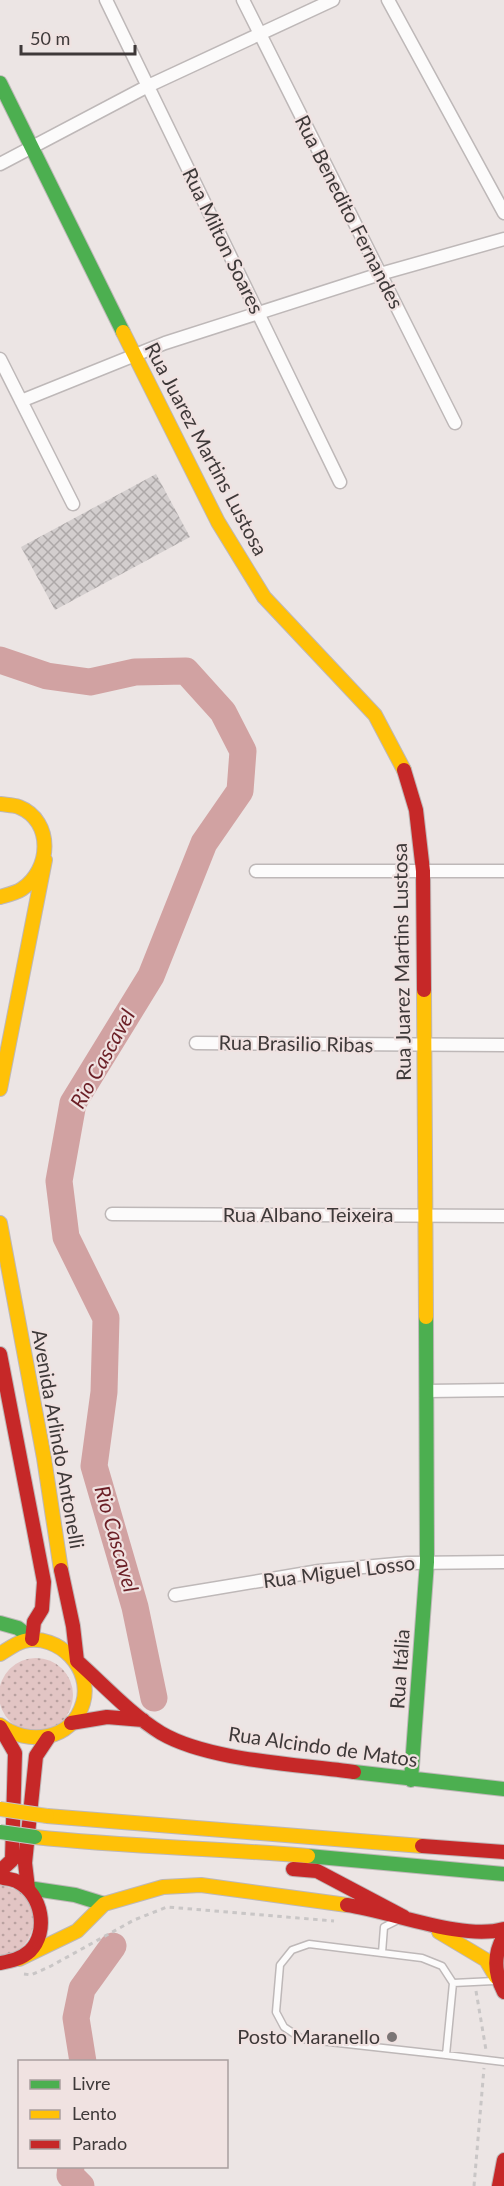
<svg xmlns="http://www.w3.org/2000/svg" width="504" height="2186" font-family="Lato,sans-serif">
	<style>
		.grass { fill: url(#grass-dots) }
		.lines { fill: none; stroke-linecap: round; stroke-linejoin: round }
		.river { stroke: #d1a2a2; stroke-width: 27 }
		.building { fill: url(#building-cross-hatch) }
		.lane-casing { stroke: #beb8b8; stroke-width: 9 }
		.street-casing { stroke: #beb8b8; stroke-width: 15 }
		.fast-casing { stroke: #beb8b8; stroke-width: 16 }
		.slow-casing { stroke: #beb8b8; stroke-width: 16 }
		.jam-casing { stroke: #beb8b8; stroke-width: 16 }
		.path { stroke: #c9c6c6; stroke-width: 3; stroke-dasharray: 4.5 4.5; stroke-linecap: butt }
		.lane { stroke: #fcfbfb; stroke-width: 6 }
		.street { stroke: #fcfbfb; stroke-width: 12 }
		.fast { stroke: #4caf50; stroke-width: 14 }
		.slow { stroke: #ffc107; stroke-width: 14 }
		.jam { stroke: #c62828; stroke-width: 14 }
		.fast-bridge-casing { stroke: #c6c3c3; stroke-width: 16; stroke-linecap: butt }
		.slow-bridge-casing { stroke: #c6c3c3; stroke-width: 16; stroke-linecap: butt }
		.fast-bridge { stroke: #4caf50; stroke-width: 14 }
		.slow-bridge { stroke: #ffc107; stroke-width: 14 }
		.poi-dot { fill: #7b7575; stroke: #f0e2e1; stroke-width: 2 }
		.labels { text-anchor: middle; stroke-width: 4.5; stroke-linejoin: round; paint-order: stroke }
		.street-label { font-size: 20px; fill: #3e3939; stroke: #f0e2e1 }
		.poi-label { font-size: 20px; fill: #3e3939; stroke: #f0e2e1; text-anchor: end }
		.water-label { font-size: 21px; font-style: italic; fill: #6b1f26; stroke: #f0e2e1 }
	</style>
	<defs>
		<pattern id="grass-dots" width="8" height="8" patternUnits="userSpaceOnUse" patternTransform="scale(1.5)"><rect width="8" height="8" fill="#e2c5c4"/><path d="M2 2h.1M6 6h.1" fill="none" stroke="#b9a1a0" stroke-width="1.8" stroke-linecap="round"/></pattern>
		<pattern id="building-cross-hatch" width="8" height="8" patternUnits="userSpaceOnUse" patternTransform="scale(1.5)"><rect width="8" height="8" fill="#d3cece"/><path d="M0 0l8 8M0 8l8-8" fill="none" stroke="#ada8a8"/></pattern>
	</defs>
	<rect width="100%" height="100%" fill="#ece5e4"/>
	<!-- grass -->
	<path class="grass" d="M-1 1695a37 37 0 1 1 74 0a37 37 0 1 1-74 0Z
		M0 1885C7 1887 16 1889 22 1893 39 1906 36 1935 22 1947 16 1953 8 1954 0 1956Z"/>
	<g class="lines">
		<!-- river -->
		<path class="river" d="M0 660 47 676 90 682 135 672 186 671 223 712 243 751 240 791 204 843 151 976 73 1103 59 1181 66 1237 106 1318 104 1392 94 1466 135 1607 154 1698
			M83 2062 76 2018 82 1989 113 1946
			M71 2166 70 2175 81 2186"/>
	</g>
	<!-- building -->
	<path class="building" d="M156 474 190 537 55 610 21 547Z"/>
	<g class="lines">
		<!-- lane casing -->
		<g class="lane-casing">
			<path id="lane" d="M382 1953 384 1927 398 1920
				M494 1981 453 1983 446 2055 504 2062
				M446 2055 302 2039 284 2027 276 2012 280 1965 292 1950 309 1944 422 1958 442 1966 453 1983"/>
		</g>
		<!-- street casing -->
		<g class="street-casing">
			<path id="street" d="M106 0 340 482
				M243 0 455 423
				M388 0 504 213
				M0 164 148 86 333 0
				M0 359 73 504
				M21 401 165 343 380 274 504 239
				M256 871H504
				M196 1043 504 1045
				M112 1214 504 1216
				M427 1391 504 1390
				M175 1595 319 1571 407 1563 504 1562"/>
		</g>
		<!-- fast casing -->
		<g class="fast-casing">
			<path id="fast" d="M0 83 123 332
				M0 1623 18 1628 32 1639
				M354 1772 504 1789
				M411 1780 427 1562 426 1317
				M308 1856 504 1874
				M28 1888 75 1895 104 1904"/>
		</g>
		<!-- slow casing -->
		<g class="slow-casing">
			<path id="slow" d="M123 332 218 522 264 597 375 715 404 770
				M0 804C6 805 13 805 19 807 54 821 51 870 22 889 16 893 7 895 0 897
				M424 990 426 1317
				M0 1089 45 860
				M0 1223 44 1458 61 1570
				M0 1654C7 1650 16 1643 24 1641 59 1633 93 1669 83 1703 72 1741 27 1746 0 1725
				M47 1816 422 1846
				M35 1837C126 1847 217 1848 308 1856
				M439 1932 486 1960 496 1977
				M19 1959 77 1931 104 1904 163 1887 201 1885 347 1905"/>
		</g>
		<!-- jam casing -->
		<g class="jam-casing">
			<path id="jam" d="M404 770 416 810 423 871 424 990
				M0 1354 44 1582 42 1609 34 1622 32 1639
				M61 1570 73 1626 77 1661C104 1685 130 1714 161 1733 209 1761 298 1764 354 1772
				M71 1723 107 1717 143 1720
				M0 1727 15 1753 12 1860 0 1871
				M422 1846 504 1852
				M293 1869 317 1871 404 1917
				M0 1877C6 1879 13 1879 18 1882 42 1894 49 1932 30 1951 21 1959 11 1961 0 1963
				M28 1888 25 1863 36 1756 48 1738
				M347 1905C391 1911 463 1941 504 1929
				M504 1936C493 1955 494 1973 504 1992
				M499 2186 504 2160"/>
		</g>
		<!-- path -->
		<path class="path" d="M24 1974 31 1975 51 1966 134 1920 167 1907 334 1921
			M476 1991 486 2050
			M474 2186 484 2068"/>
		<!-- lane -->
		<use href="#lane" class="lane"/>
		<!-- street -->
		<use href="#street" class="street"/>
		<!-- fast -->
		<use href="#fast" class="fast"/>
		<!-- slow -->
		<use href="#slow" class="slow"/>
		<!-- jam -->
		<use href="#jam" class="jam"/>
		<!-- fast-bridge casing -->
		<g class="fast-bridge-casing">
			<path id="fast-bridge" d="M0 1832 35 1837"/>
		</g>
		<!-- slow-bridge casing -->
		<g class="slow-bridge-casing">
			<path id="slow-bridge" d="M0 1809 47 1816"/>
		</g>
		<!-- fast-bridge -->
		<use href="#fast-bridge" class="fast-bridge"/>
		<!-- slow-bridge -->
		<use href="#slow-bridge" class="slow-bridge"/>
	</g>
	<!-- markers -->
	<circle class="poi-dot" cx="392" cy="2037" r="6"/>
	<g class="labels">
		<!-- street labels -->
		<g class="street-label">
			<text transform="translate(349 212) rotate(63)" y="7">Rua Benedito Fernandes</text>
			<text transform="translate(223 241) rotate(64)" y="7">Rua Milton Soares</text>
			<text transform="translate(206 449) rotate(62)" y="7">Rua Juarez Martins Lustosa</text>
			<text transform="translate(402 962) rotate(-91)" y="7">Rua Juarez Martins Lustosa</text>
			<text transform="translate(296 1044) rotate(1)" y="7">Rua Brasilio Ribas</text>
			<text x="308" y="1222">Rua Albano Teixeira</text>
			<text transform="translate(58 1439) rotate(80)" y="7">Avenida Arlindo Antonelli</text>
			<text transform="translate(339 1572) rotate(-7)" y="7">Rua Miguel Losso</text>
			<text transform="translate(400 1669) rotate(-86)" y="7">Rua Itália</text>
			<text transform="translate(323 1747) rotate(8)" y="7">Rua Alcindo de Matos</text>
		</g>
		<!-- poi labels -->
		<g class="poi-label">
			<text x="380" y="2044">Posto Maranello</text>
		</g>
		<!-- water labels -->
		<g class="water-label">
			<text transform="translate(103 1059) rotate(-61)" y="7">Rio Cascavel</text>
			<text transform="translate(116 1539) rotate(74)" y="7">Rio Cascavel</text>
		</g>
	</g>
	<!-- legend -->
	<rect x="18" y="2060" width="210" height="108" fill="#f0e2e1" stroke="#a99e9e" stroke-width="1.5"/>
	<rect x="30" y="2080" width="30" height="9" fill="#4caf50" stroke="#a99e9e" stroke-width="1.5"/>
	<text x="72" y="2090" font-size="18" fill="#3e3939">Livre</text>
	<rect x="30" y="2110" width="30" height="9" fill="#ffc107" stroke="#a99e9e" stroke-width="1.5"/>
	<text x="72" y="2120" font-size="18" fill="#3e3939">Lento</text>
	<rect x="30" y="2140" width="30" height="9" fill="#c62828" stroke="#a99e9e" stroke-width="1.5"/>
	<text x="72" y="2150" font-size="18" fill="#3e3939">Parado</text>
	<!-- scale -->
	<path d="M21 45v9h114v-9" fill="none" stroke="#3e3939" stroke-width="3"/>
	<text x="30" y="45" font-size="18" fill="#3e3939" stroke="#f0e2e1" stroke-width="4.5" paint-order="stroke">50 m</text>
</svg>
